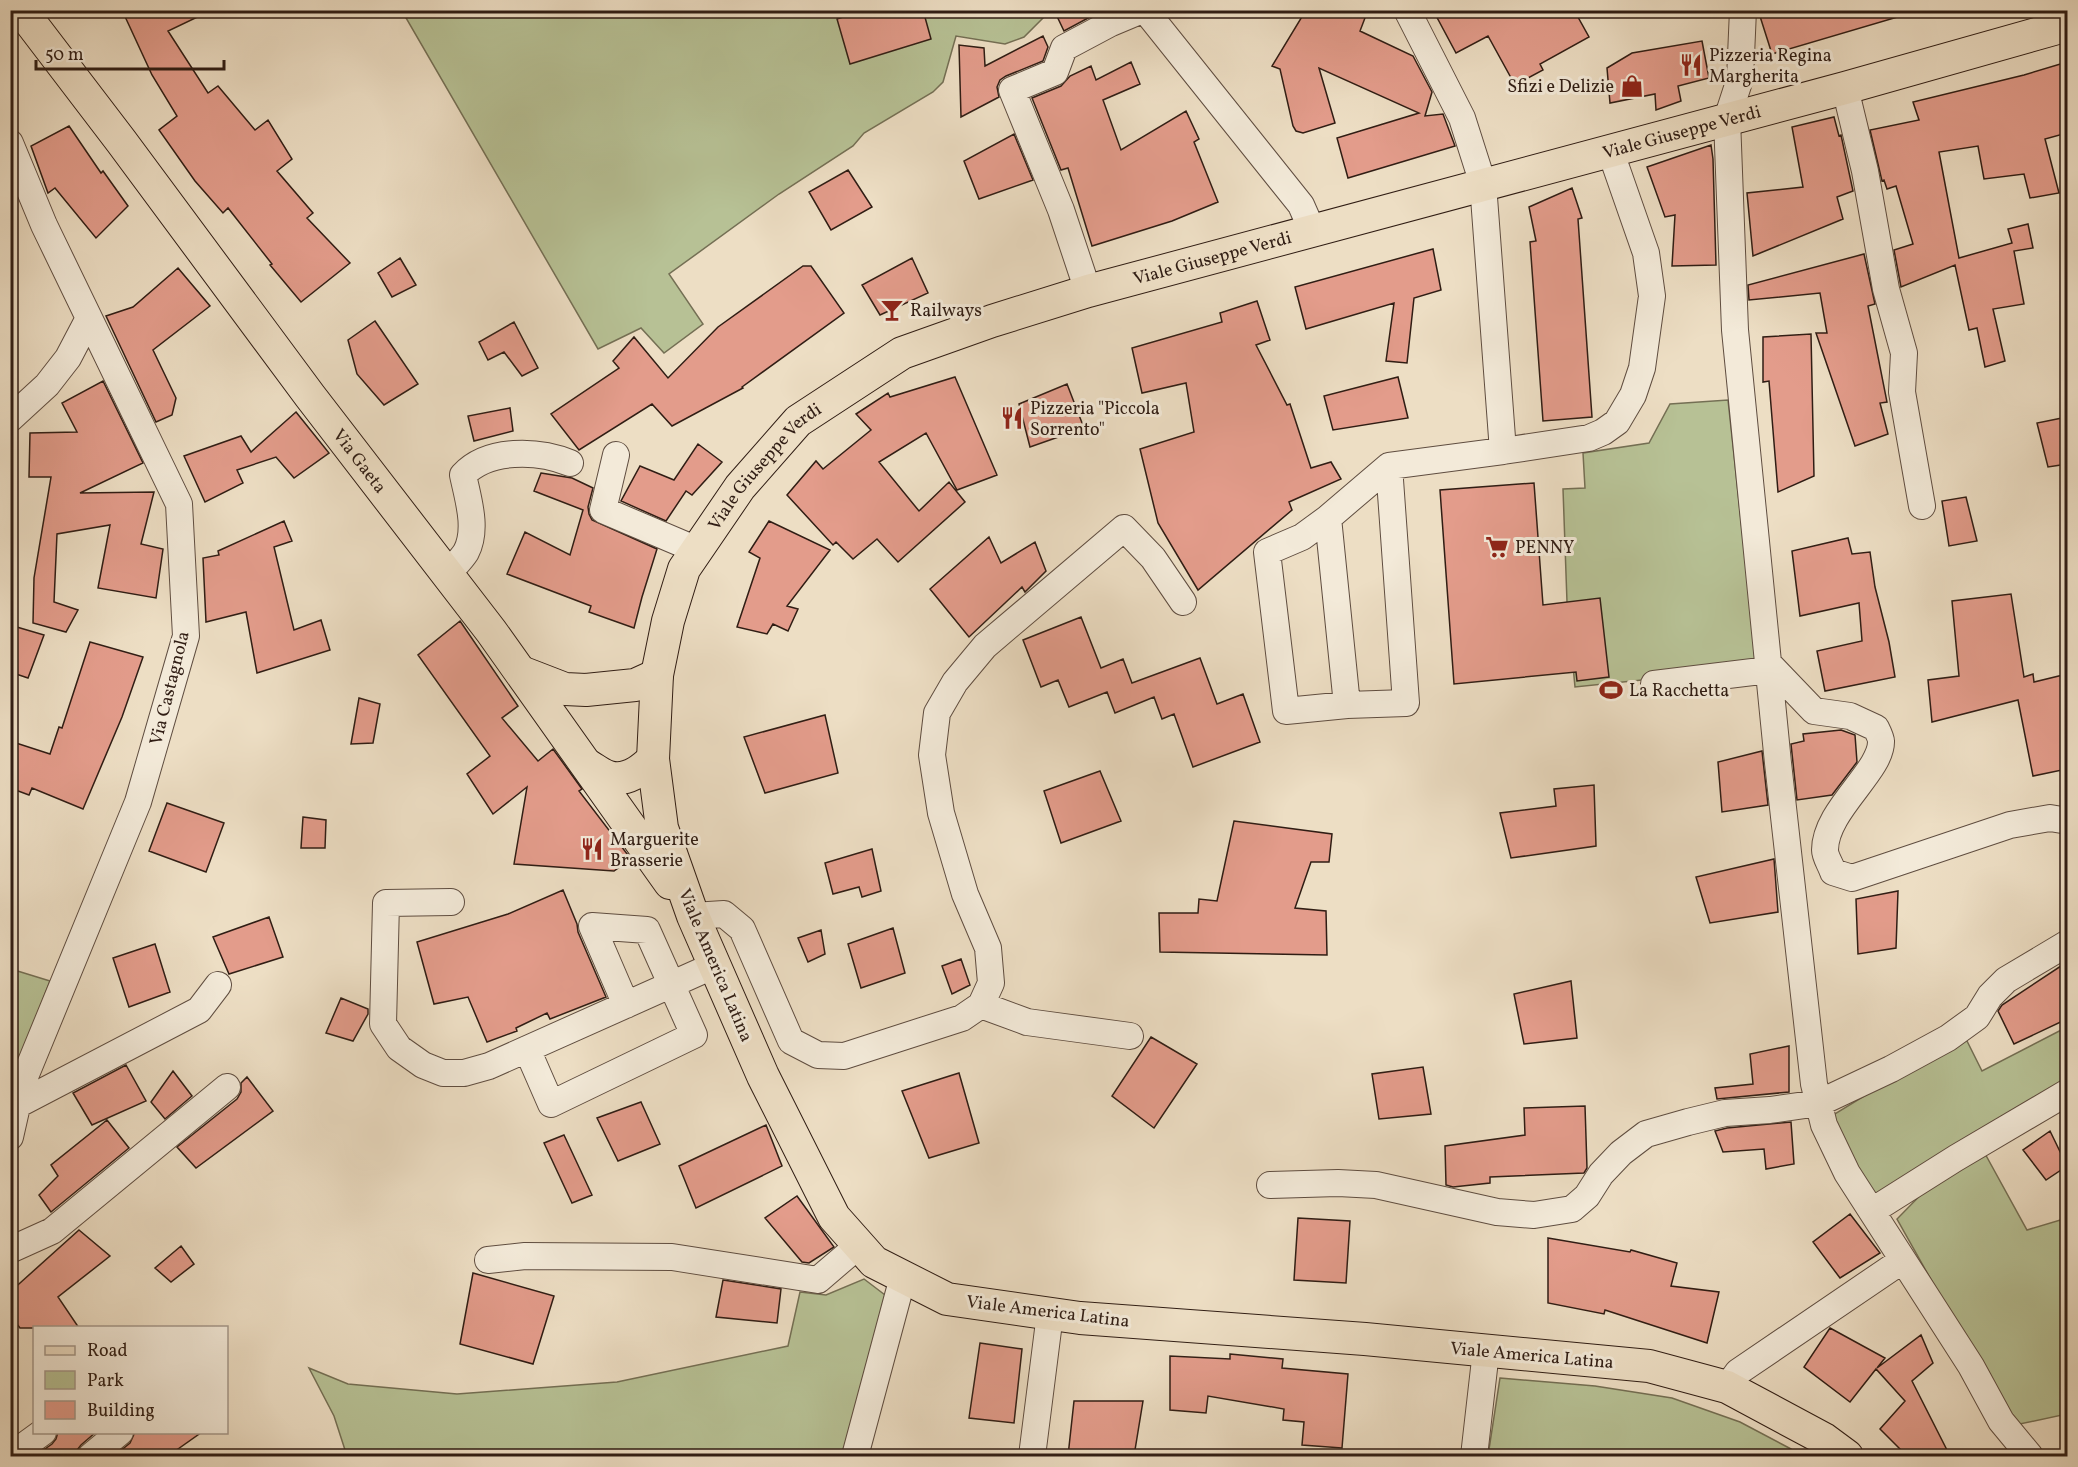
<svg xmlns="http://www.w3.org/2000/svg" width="2078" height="1467" font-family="Vollkorn,serif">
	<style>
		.green { fill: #b7c195; stroke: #746f54; stroke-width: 1.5 }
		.building { fill: #e39c8b; stroke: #301d14; stroke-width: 1.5 }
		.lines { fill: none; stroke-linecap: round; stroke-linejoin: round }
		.minor-casing { stroke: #5f4d40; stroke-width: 28 }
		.major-casing { stroke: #301d14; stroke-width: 34 }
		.minor { stroke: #f3ead9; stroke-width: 26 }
		.major { stroke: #eddec4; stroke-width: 32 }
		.labels { text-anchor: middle; stroke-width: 6; stroke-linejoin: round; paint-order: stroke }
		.poi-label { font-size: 18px; fill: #301d14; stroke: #f3ead9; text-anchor: start }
		.street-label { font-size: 18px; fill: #301d14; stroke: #f3ead9 }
	</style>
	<rect width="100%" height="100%" fill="#eddec4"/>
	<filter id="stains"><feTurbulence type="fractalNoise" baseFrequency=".00333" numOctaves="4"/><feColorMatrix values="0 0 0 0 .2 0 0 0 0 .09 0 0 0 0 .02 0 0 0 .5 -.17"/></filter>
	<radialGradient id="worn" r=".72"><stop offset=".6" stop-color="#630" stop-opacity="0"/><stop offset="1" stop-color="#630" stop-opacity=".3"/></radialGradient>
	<!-- green -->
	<path class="green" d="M402 11H1050L1024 37 1005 44 956 36 943 82 933 92 864 133 853 146 779 194 669 274 703 324 664 353 641 328 598 349Z
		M1728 400 1757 668 1575 687 1567 602 1563 489 1585 488 1583 453 1649 443 1670 404Z
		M11 969 50 981 11 1083Z
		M2067 1027V1086L1874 1197 1842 1144 1833 1115 1964 1035 1982 1071Z
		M1983 1150 2027 1230 2067 1218V1414L2015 1425 1962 1335 1897 1219 1945 1170Z
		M864 1279 885 1295 842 1456H347L334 1416 309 1368 348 1384 457 1394 617 1382 788 1346 800 1292 826 1295Z
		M1500 1378 1595 1386 1672 1398 1740 1422 1791 1449 1789 1456H1488Z"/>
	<!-- building -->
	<path class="building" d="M122 10H212L168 31 208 93 218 86 255 130 268 120 292 159 277 171 313 213 307 218 350 263 301 302 270 265 272 264 228 208 223 213 195 181 159 130 177 116 152 75Z
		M864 10H923L931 39 850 64 837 19Z
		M1054 10H1103L1064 31Z
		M1306 10H1368L1360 31 1413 56 1432 92 1425 116 1443 114 1455 146 1348 178 1337 138 1419 113 1319 68 1335 123 1303 133 1296 131 1293 126 1280 69 1272 66Z
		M1433 10H1574L1589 37 1540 64 1543 70 1515 85 1488 36 1456 53Z
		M1758 10H1900L1901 16 1772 54Z
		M1043 36 1048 47 1043 61 1006 76 1000 80 997 87 999 97 961 117 959 45 984 48 985 66Z
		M1702 41 1709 78 1678 86 1681 101 1656 110 1655 94 1610 103 1607 68 1632 53Z
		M1131 62 1140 84 1103 100 1121 150 1186 111 1199 139 1194 142 1218 202 1172 221 1092 246 1068 168 1061 170 1032 98 1061 86 1070 76 1091 66 1096 80Z
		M2067 62V133L2045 139 2059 193 2030 198 2024 174 1984 179 1978 146 1939 152 1959 258 2012 243 2008 229 2028 224 2033 248 2014 251 2024 304 1993 309 2005 361 1985 367 1977 328 1969 330 1955 265 1901 287 1894 250 1913 244 1896 186 1887 189 1884 180 1882 181 1870 130 1919 120 1913 102 2024 75Z
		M1834 117 1839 136 1841 135 1853 191 1837 197 1843 219 1753 256 1747 193 1803 187 1792 127Z
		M69 126 101 173 103 171 128 206 96 238 55 188 48 193 31 146Z
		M1014 134 1033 180 979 199 964 161Z
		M1711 145 1713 159 1716 265 1672 266 1675 215 1665 217 1647 167Z
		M848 170 872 207 831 230 809 192Z
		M1572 188 1582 218 1578 219 1592 417 1543 421 1530 242 1536 241 1529 207Z
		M1433 249 1441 290 1414 298 1407 363 1386 361 1394 303 1306 329 1295 287Z
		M1864 254 1875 304 1868 306 1887 402 1880 403 1888 434 1855 446 1816 333H1827L1820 293 1749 300 1748 285Z
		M400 258 416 285 392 297 378 273Z
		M912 258 928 293 880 315 862 285Z
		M803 266H811L844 313 742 387 743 388 672 426 652 404 579 450 551 414 619 368 613 361 634 337 668 378 718 327Z
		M178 268 210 306 153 350 176 398 172 415 156 422 106 316 133 307Z
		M1257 301 1270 340 1256 345 1287 405 1290 404 1311 468 1331 462 1341 479 1289 502 1292 510 1198 590 1158 523 1140 449 1194 432 1186 383 1142 393 1132 348 1222 322 1220 313Z
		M375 321 418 384 384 405 357 374 348 340Z
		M514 322 538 368 522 376 504 352 488 360 479 342Z
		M1811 334 1814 476 1778 492 1769 381 1763 382V337Z
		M955 377 997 475 957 490 926 433 879 462 919 511 949 482 965 502 898 562 877 539 853 559 836 542 833 545 787 495 816 461 823 469 871 430 856 414 888 393 890 397Z
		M1398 377 1408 418 1333 430 1324 396Z
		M103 381 143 463 80 493 154 492 141 544 163 549 156 598 98 588 110 525 57 534 54 602 78 610 66 632 33 623 34 578 51 477H29L30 433 77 432 62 403Z
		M1067 384 1084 428 1030 447 1019 404Z
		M510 408 513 431 474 441 468 416Z
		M296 412 329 453 294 478 276 457 237 470 243 483 205 502 184 456 241 436 251 452Z
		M2067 417V464L2048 467 2037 423Z
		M698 444 722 462 692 495 686 491 666 521 621 501 640 466 674 480Z
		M541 473 572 478 593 488 588 507 589 514 592 520 657 549 642 597 634 628 589 612 591 606 507 574 525 532 570 555 583 510 534 491Z
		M1534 483 1543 605 1600 598 1609 677 1577 681 1576 672 1454 684 1440 490Z
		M1966 497 1977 541 1949 546 1942 501Z
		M284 521 292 541 274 547 294 630 321 620 330 650 257 673 246 612 206 622 203 558 219 555 218 551Z
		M769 521 830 550 787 606 798 609 788 631 773 624 767 634 737 627 760 558 749 552Z
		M989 537 1001 563 1035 542 1046 571 1025 592 1022 587 969 637 930 589Z
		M1848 538 1852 554 1870 552 1875 587 1889 642 1895 677 1825 691 1817 651 1862 641 1859 603 1800 616 1792 551Z
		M2011 594 2024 677 2033 674 2034 682 2067 674V769L2033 776 2018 700 1932 722 1928 680 1959 676 1952 601Z
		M1081 617 1101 668 1123 659 1132 683 1200 658 1217 704 1243 694 1260 742 1193 767 1174 714 1162 719 1154 697 1115 713 1107 692 1069 707 1058 680 1041 687 1023 640Z
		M460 621 518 706 502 718 538 761 553 749 582 789 579 791 631 859 614 871 514 864 527 787 493 814 467 774 490 756 418 655Z
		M10 625 44 635 28 678 10 672Z
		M90 642 143 657 122 717 83 809 32 788 29 795 10 788V741L50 754 59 727 62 728Z
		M359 698 380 704 373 743 351 744Z
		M825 715 838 773 765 793 744 737Z
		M1841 730 1855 735 1857 762 1832 795 1797 800 1791 744 1804 741 1803 734Z
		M1762 751 1768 805 1722 812 1718 762Z
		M1100 771 1121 821 1061 843 1044 791Z
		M1594 785 1596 846 1511 858 1500 813 1556 806 1554 789Z
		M167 803 224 823 206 872 149 851Z
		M303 817 326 820 325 848H301Z
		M1234 821 1332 834 1329 862H1311L1295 908 1326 911 1327 955 1160 952 1159 913H1198L1199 899 1217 901Z
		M872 849 881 891 862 897 859 887 833 894 825 863Z
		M1774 859 1778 912 1710 923 1696 877Z
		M563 890 577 924 578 932 606 997 550 1019 547 1013 516 1028 517 1031 487 1042 468 997 434 1004 417 942 508 914Z
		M1898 891 1896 948 1858 954 1856 899Z
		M269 917 283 957 229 974 213 937Z
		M893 928 905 973 861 988 848 944Z
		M821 930 825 954 808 962 798 938Z
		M155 944 170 992 129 1007 113 958Z
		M961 959 970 985 952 994 942 966Z
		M2067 962V1019L2014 1044 1998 1011 2002 1005Z
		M1571 981 1577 1038 1524 1044 1514 994Z
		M341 998 368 1009V1014L353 1041 326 1033Z
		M1151 1037 1197 1064 1154 1128 1112 1096Z
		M1789 1046V1092L1717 1099 1715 1088 1753 1084 1750 1054Z
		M126 1065 146 1101 92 1125 73 1093Z
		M1423 1067 1431 1114 1379 1119 1372 1074Z
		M173 1071 192 1096 165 1119 151 1102Z
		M959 1073 979 1143 929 1158 902 1091Z
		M247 1077 273 1111 196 1168 177 1147 237 1099 241 1092V1083Z
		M641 1102 660 1144 618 1161 597 1118Z
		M1585 1106 1587 1168 1584 1173 1490 1177V1183L1453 1187 1446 1185 1445 1146 1525 1135 1524 1108Z
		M107 1120 129 1148 51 1212 39 1195 58 1176 51 1165Z
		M1791 1122 1794 1164 1766 1169 1764 1149 1723 1152 1715 1131 1727 1128Z
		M766 1125 782 1166 696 1208 679 1166Z
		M2050 1131 2067 1166 2046 1180 2023 1150Z
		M564 1135 592 1195 572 1203 544 1143Z
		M797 1196 834 1247 809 1263 802 1262 765 1218Z
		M1850 1214 1880 1253 1840 1278 1813 1242Z
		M1298 1218 1350 1221 1346 1283 1294 1280Z
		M79 1230 110 1256 58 1297 79 1328H20L10 1315V1292Z
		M1548 1238 1630 1252 1631 1250 1677 1263 1671 1286 1719 1292 1707 1343 1605 1310 1604 1314 1548 1303Z
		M181 1246 194 1264 171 1282 155 1268Z
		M473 1273 554 1296 533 1364 460 1344Z
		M723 1280 781 1289 777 1323 716 1317Z
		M1830 1328 1885 1358 1877 1368 1921 1335 1933 1363 1912 1381 1950 1456H1907L1880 1429 1905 1401 1876 1369 1850 1402 1804 1367Z
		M980 1343 1022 1349 1014 1423 969 1418Z
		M1230 1354 1283 1359 1282 1368 1348 1374 1342 1448 1302 1445 1304 1422 1283 1420 1284 1409 1208 1396 1206 1413 1170 1410V1356L1230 1359Z
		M1074 1401H1143L1134 1456H1068Z
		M58 1432H96L81 1445 77 1450 76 1456H35L52 1444 56 1439Z
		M135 1432H202L168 1456H114L130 1443Z"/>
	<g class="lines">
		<!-- minor casing -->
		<g class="minor-casing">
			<path id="minor" d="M1145 10 1301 205 1312 230
				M1845 88 1865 171 1886 289 1904 353 1902 392 1922 506
				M10 143 44 225 179 504 186 636 138 802 22 1084 10 1137
				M1088 291 1061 210 1012 90 1055 72 1064 48 1111 23 1142 10
				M10 419 47 385 68 358 89 318
				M1503 451 1589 438 1603 432 1617 422 1633 395 1642 368 1652 296 1646 253 1610 150
				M616 455 603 510 697 550
				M1389 466 1406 703 1347 705 1328 518 1389 466 1503 451 1483 184 1462 118 1407 10
				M1328 518 1302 537 1267 552 1286 711 1347 705
				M447 575C453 567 461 560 466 552 478 529 468 499 463 475 488 448 538 450 570 463
				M1768 663 1814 711 1850 716 1876 728C1878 732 1881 738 1881 741 1882 771 1825 810 1825 850 1825 857 1831 865 1833 872L1852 878 2010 825 2050 818 2068 821
				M1654 684 1769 670
				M451 902 386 903 383 1024 399 1048 423 1065 443 1073H464L489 1066 715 965
				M693 916 724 914 742 929 791 1041 818 1055 844 1056 962 1018 981 1005 991 983 988 948 965 894 941 813 932 755 937 713 955 682 985 646 1124 528 1153 558 1183 602
				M981 1005 1027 1022 1130 1036
				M527 1049 551 1104 694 1035 647 930 592 926 626 1005
				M17 1105 199 1010 218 985
				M1270 1185 1338 1183 1376 1185 1497 1212 1534 1215 1572 1209 1587 1196 1601 1174 1621 1153 1646 1134 1688 1122 1725 1113 1770 1110 1819 1103 1891 1069 1948 1038 1977 1017 1990 996 2006 980 2068 943
				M1872 1211 1956 1158 2068 1092
				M10 1250 52 1231 227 1087
				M488 1260 525 1256 672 1257 818 1280 859 1245
				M1903 1260 1971 1366 2001 1421 2030 1456
				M1727 1387 1738 1372 1903 1260 1847 1173 1824 1125 1814 1084 1778 763 1735 330 1727 119 1740 79 1743 10
				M10 1456 43 1432
				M91 1456 120 1432
				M855 1456 903 1277
				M1032 1456 1050 1314
				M1474 1456 1486 1351"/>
		</g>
		<!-- major casing -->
		<g class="major-casing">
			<g id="major">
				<path id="s1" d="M21 10 121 141 310 396 491 631 670 883"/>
				<path d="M521 672 565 689 586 690 635 685 657 675"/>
				<path d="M587 765C593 768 601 775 609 777 626 782 642 770 653 759"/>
				<path id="s2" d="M1847 1456 1824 1439 1727 1387 1649 1366 1365 1339 1080 1318 947 1299 874 1262 834 1217 763 1076 693 916 662 828 653 759 657 675 668 621 684 569 740 487 798 421 902 353 992 321 1088 291 1845 88 2068 25"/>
			</g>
		</g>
		<!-- minor -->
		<use href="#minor" class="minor"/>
		<!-- major -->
		<use href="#major" class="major"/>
	</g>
	<!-- icons -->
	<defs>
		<g id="restaurant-bare" transform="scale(1.8)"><path d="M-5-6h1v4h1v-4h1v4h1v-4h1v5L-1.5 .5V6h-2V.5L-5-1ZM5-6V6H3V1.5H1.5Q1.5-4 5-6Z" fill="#8f2418" stroke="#f3ead9" stroke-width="2.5" paint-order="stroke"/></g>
		<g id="shop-bare" transform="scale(1.8)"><path d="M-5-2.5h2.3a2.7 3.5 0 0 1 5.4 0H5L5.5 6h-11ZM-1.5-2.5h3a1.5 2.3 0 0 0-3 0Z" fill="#8f2418" stroke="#f3ead9" stroke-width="2.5" paint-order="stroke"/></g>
		<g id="bar-bare" transform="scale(1.8)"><path d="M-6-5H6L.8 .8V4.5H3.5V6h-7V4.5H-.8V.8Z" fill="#8f2418" stroke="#f3ead9" stroke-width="2.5" paint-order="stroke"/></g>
		<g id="supermarket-bare" transform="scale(1.8)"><path d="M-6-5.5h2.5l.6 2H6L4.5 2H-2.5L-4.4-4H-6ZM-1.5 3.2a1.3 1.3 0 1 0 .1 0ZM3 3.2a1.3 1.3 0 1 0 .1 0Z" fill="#8f2418" stroke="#f3ead9" stroke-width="2.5" paint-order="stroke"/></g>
		<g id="stadium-bare" transform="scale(1.8)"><path d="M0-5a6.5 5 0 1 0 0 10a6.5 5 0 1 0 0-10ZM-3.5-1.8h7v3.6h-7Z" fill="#8f2418" stroke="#f3ead9" stroke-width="2.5" paint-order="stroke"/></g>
	</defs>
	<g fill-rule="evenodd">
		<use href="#restaurant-bare" x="1691" y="65"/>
		<use href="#shop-bare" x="1632" y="86"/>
		<use href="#bar-bare" x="892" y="310"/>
		<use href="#restaurant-bare" x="1012" y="418"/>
		<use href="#supermarket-bare" x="1497" y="547"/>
		<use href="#stadium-bare" x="1611" y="690"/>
		<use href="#restaurant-bare" x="592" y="849"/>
	</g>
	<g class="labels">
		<!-- poi labels -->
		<g class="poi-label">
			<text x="1709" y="61">Pizzeria Regina<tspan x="1709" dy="21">Margherita</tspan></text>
			<text x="1614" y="92" text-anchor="end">Sfizi e Delizie</text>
			<text x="910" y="316">Railways</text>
			<text x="1030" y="414">Pizzeria "Piccola<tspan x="1030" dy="21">Sorrento"</tspan></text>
			<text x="1515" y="553">PENNY</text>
			<text x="1629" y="696">La Racchetta</text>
			<text x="610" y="845">Marguerite<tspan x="610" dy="21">Brasserie</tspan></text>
		</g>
		<!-- street labels -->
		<g class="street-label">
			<text dy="6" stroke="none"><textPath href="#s2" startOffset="2878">Viale Giuseppe Verdi</textPath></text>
			<text dy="6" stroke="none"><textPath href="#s2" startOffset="2392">Viale Giuseppe Verdi</textPath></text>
			<text dy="6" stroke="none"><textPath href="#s1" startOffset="564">Via Gaeta</textPath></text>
			<text dy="6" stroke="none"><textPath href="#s2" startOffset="1887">Viale Giuseppe Verdi</textPath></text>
			<text transform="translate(169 688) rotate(-76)" y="6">Via Castagnola</text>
			<text transform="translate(716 965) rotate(67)" y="6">Viale America Latina</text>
			<text transform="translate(1048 1311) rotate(7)" y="6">Viale America Latina</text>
			<text transform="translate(1532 1355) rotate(5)" y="6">Viale America Latina</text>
		</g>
	</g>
	<!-- margin -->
	<rect width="2078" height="1467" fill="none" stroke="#eddec4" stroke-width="36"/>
	<rect x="12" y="12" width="2054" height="1443" fill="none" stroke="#301d14" stroke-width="3"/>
	<rect x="18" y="18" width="2042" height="1431" fill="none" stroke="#301d14" stroke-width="1.5"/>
	<!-- legend -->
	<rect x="33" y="1326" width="195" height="108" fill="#f3ead9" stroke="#a5988a" stroke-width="1.5"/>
	<rect x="45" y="1346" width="30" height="9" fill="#eddec4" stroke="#a5988a" stroke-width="1.5"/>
	<text x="87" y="1356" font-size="18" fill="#301d14">Road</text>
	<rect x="45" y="1371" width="30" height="18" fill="#b7c195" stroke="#a5988a" stroke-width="1.5"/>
	<text x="87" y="1386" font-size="18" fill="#301d14">Park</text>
	<rect x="45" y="1401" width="30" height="18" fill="#e39c8b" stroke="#a5988a" stroke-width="1.5"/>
	<text x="87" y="1416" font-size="18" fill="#301d14">Building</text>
	<!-- scale -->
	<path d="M36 60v9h188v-9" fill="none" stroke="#301d14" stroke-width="3"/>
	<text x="45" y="60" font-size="18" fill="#301d14" stroke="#f3ead9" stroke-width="4.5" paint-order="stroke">50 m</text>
	<rect width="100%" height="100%" filter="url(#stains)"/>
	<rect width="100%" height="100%" fill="url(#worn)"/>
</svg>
